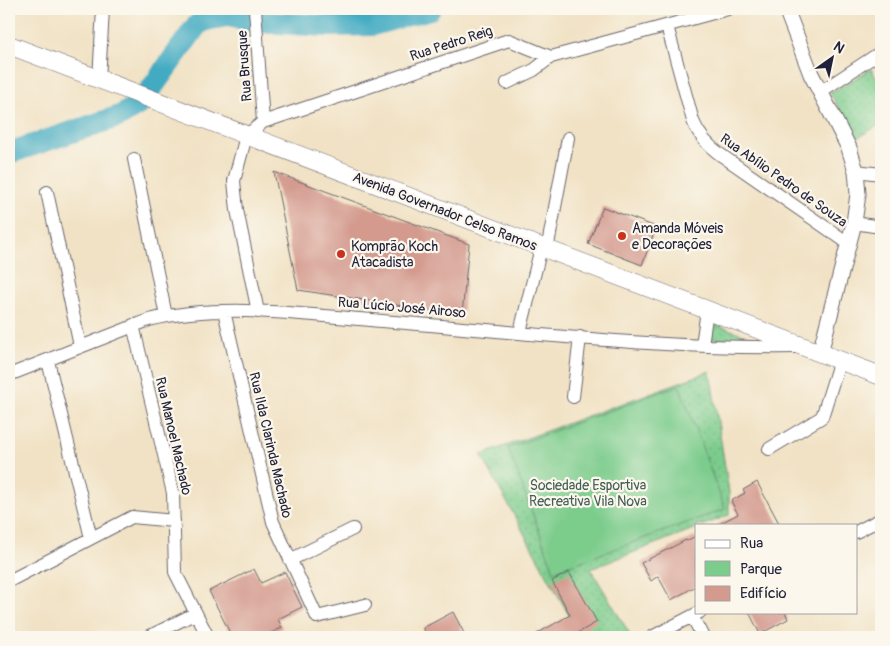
<svg xmlns="http://www.w3.org/2000/svg" width="890" height="646" font-family="Pangolin,sans-serif">
	<style>
		.green { fill: url(#green-dots); stroke: #4f7764 }
		.pitch { fill: #7ccc8c; stroke: #4f7764 }
		.lines { fill: none; stroke-linecap: round; stroke-linejoin: round }
		.river { stroke: #42abc2; stroke-width: 22 }
		.building { fill: #d49a8e }
		.minor-casing { stroke: #6a656b; stroke-width: 14 }
		.tertiary-casing { stroke: #6a656b; stroke-width: 17 }
		.secondary-casing { stroke: #6a656b; stroke-width: 19 }
		.minor { stroke: #fff; stroke-width: 12 }
		.tertiary { stroke: #fff; stroke-width: 15 }
		.secondary { stroke: #fff; stroke-width: 18 }
		.poi-dot { fill: #c8321e; stroke: #fbf7ec; stroke-width: 2 }
		.labels { text-anchor: middle; stroke-width: 4.5; stroke-linejoin: round; paint-order: stroke }
		.street-label { font-size: 14px; fill: #22223b; stroke: #fbf7ec }
		.poi-label { font-size: 14px; fill: #22223b; stroke: #fbf7ec; text-anchor: start }
		.park-label { font-size: 14px; fill: #425e57; stroke: #fbf7ec }
	</style>
	<defs>
		<pattern id="green-dots" width="8" height="8" patternUnits="userSpaceOnUse" patternTransform="scale(1.25)"><rect width="8" height="8" fill="#7ccc8c"/><path d="M2 2h.1M6 6h.1" fill="none" stroke="#6baf7a" stroke-width="1.8" stroke-linecap="round"/></pattern>
	</defs>
	<rect width="100%" height="100%" fill="#fbf7ec"/>
	<filter id="ink" filterUnits="userSpaceOnUse"><feTurbulence type="fractalNoise" baseFrequency=".02" numOctaves="2"/><feDisplacementMap in="SourceGraphic" scale="10" xChannelSelector="R" yChannelSelector="G"/><feConvolveMatrix kernelMatrix="1 2 1 2 8 2 1 2 1" color-interpolation-filters="sRGB"/></filter>
	<filter id="wash" filterUnits="userSpaceOnUse"><feTurbulence type="fractalNoise" baseFrequency=".0096" numOctaves="4" result="noise"/><feDisplacementMap in="SourceGraphic" scale="20" xChannelSelector="R" yChannelSelector="G"/><feGaussianBlur stdDeviation="1.12" result="paint"/><feColorMatrix in="noise" values="0 0 0 0 0 0 0 0 0 0 0 0 0 0 0 0 0 1.4 0 .05"/><feComposite in="paint" operator="in"/></filter>
	<g filter="url(#wash)">
		<rect width="100%" height="100%" fill="#f1e2c5"/>
		<!-- green -->
		<path class="green" d="M871 69 881 85V124L857 138 830 93Z
			M714 324 751 337 757 341 711 339Z
			M710 371 729 492V515L704 525H696V528L591 569 631 636 581 637 481 455Z"/>
		<!-- pitch -->
		<path class="pitch" d="M679 385 725 509 554 571 508 448Z"/>
		<g class="lines">
			<!-- river -->
			<path class="river" d="M9 153 120 116 141 103 197 25 206 20 227 16 260 22 327 26 373 25 430 9"/>
		</g>
		<g id="blocks">
			<!-- building -->
			<path class="building" d="M274 172 469 244 462 315 298 290Z
				M603 207 656 227 642 265 588 244Z
				M757 482 780 525H717L738 514 731 501 745 493 743 490Z
				M696 536V586L671 600 658 576 651 581 641 563 686 540V541Z
				M254 569 261 583 285 572 302 607 278 619 282 628 262 637H232L209 591Z
				M569 572 597 622 576 634 577 637H531L570 615 552 581Z
				M453 612 466 637H428L423 628Z
				M749 612H785L788 619 760 634Z"/>
		</g>
	</g>
	<g filter="url(#ink)">
		<use href="#blocks" fill-opacity="0" stroke="#6a656b" stroke-width="1"/>
		<g class="lines">
			<!-- minor casing -->
			<g class="minor-casing">
				<path id="minor" d="M255 9 263 122
					M667 26 693 121C699 136 708 146 721 155L848 243
					M99 80 103 9
					M507 83 534 70 551 57
					M820 92 881 52
					M134 159 166 316
					M856 171 881 174
					M47 192 80 346
					M854 223 881 227
					M547 250 568 138
					M224 311 273 522 317 617 365 605
					M258 312 237 210 234 181 246 136 263 122 509 40 551 57 728 9
					M133 325 173 493 175 572 208 637
					M520 332 541 248
					M702 345 707 310
					M48 361 91 538
					M9 375 149 320C223 302 307 315 382 321 520 332 658 349 797 347
					M573 397 580 337
					M769 449 822 417 840 360
					M856 532 881 519
					M290 560 353 529
					M9 581 132 517 174 521
					M692 616 703 637
					M148 637 196 613
					M652 637 700 612"/>
			</g>
			<!-- tertiary casing -->
			<g class="tertiary-casing">
				<path id="tertiary" d="M786 9 811 74 849 148 856 171 857 182 858 194 854 223 820 353"/>
			</g>
			<!-- secondary casing -->
			<g class="secondary-casing">
				<path id="secondary" d="M9 45 881 376"/>
			</g>
			<!-- minor -->
			<use href="#minor" class="minor"/>
			<!-- tertiary -->
			<use href="#tertiary" class="tertiary"/>
			<!-- secondary -->
			<use href="#secondary" class="secondary"/>
		</g>
	</g>
	<!-- markers -->
	<g class="poi-dot">
		<circle cx="622" cy="236" r="5"/>
		<circle cx="341" cy="254" r="5"/>
	</g>
	<g class="labels">
		<!-- street labels -->
		<g class="street-label">
			<text transform="translate(451 43) rotate(-18)" y="5">Rua Pedro Reig</text>
			<text transform="translate(244 66) rotate(-94)" y="5">Rua Brusque</text>
			<text transform="translate(784 180) rotate(35)" y="5">Rua Abílio Pedro de Souza</text>
			<text transform="translate(445 211) rotate(21)" y="5">Avenida Governador Celso Ramos</text>
			<text transform="translate(402 307) rotate(5)" y="5">Rua Lúcio José Airoso</text>
			<text transform="translate(174 436) rotate(77)" y="5">Rua Manoel Machado</text>
			<text transform="translate(271 445) rotate(77)" y="5">Rua Ilda Clarinda Machado</text>
		</g>
		<!-- poi labels -->
		<g class="poi-label">
			<text x="632" y="233">Amanda Móveis<tspan x="632" dy="16">e Decorações</tspan></text>
			<text x="351" y="251">Komprão Koch<tspan x="351" dy="16">Atacadista</tspan></text>
		</g>
		<!-- park labels -->
		<g class="park-label">
			<text x="588" y="490">Sociedade Esportiva<tspan x="588" dy="16">Recreativa Vila Nova</tspan></text>
		</g>
	</g>
	<!-- margin -->
	<rect width="890" height="646" fill="none" stroke="#fbf7ec" stroke-width="30"/>
	<!-- legend -->
	<rect x="695" y="524" width="162" height="90" fill="#fbf7ec" stroke="#a4a2a5"/>
	<rect x="705" y="540" width="25" height="8" fill="#ffffff" stroke="#a4a2a5"/>
	<text x="740" y="548" font-size="15" fill="#22223b">Rua</text>
	<rect x="705" y="561" width="25" height="15" fill="#7ccc8c" stroke="#a4a2a5"/>
	<text x="740" y="574" font-size="15" fill="#22223b">Parque</text>
	<rect x="705" y="586" width="25" height="15" fill="#d49a8e" stroke="#a4a2a5"/>
	<text x="740" y="598" font-size="15" fill="#22223b">Edifício</text>
	<!-- north arrow -->
	<g transform="translate(832 58) rotate(33)" stroke="#fbf7ec" stroke-width="4" paint-order="stroke">
	<path d="M0-4L9 19L0 12L-9 19Z" fill="#22223b"/>
	<text y="-8" font-size="14" font-weight="bold" text-anchor="middle" fill="#22223b">N</text>
	</g>
</svg>
